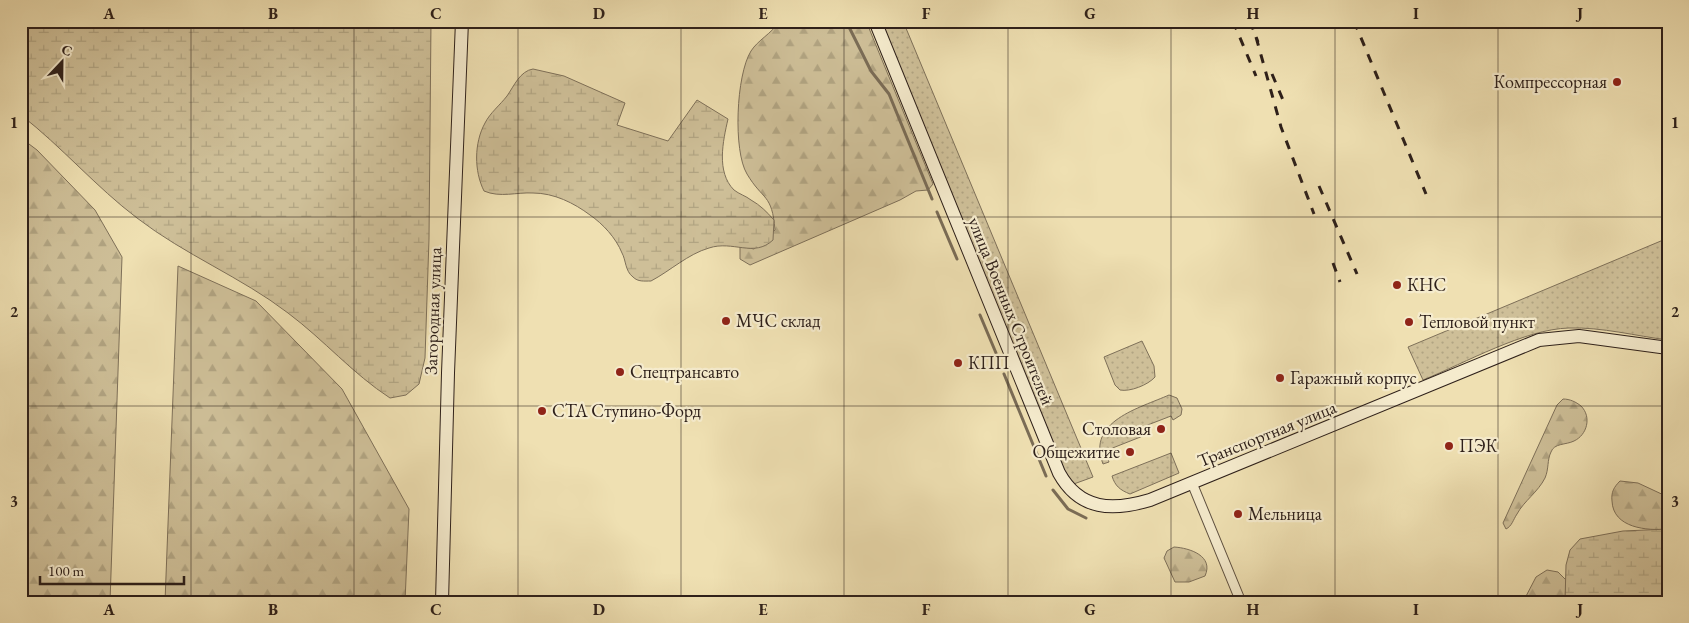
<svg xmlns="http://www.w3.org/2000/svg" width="1689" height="623" font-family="'EB Garamond',serif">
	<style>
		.grass { fill: url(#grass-dots); stroke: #7e7059 }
		.forest { fill: url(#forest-firs); stroke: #7e7059 }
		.wetland { fill: url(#wetland-marsh); stroke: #7e7059 }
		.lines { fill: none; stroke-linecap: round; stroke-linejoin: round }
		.stream { stroke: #7a6c56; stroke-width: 3 }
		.street-casing { stroke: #5e5040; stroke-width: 11 }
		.secondary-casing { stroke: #2e201a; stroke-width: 14 }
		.street { stroke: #f5ebcd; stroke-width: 9 }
		.secondary { stroke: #f5ebcd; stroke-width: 12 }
		.rail { stroke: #2e201a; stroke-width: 3; stroke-dasharray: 9 9; stroke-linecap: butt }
		.grid { fill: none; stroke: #2e201a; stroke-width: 1; stroke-opacity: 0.55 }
		.poi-dot { fill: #8f2418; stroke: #f5ebcd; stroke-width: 2 }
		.labels { text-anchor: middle; stroke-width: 4.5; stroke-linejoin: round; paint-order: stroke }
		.poi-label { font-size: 18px; fill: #2e201a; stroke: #f5ebcd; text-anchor: start }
		.street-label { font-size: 18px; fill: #2e201a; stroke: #f5ebcd }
		.neatline { fill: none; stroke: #2e201a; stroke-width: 2 }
		.grid-label { font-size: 16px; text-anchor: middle; font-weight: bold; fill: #2e201a }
	</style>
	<defs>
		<pattern id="grass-dots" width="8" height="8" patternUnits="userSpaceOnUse" patternTransform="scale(1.25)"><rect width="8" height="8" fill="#cebf98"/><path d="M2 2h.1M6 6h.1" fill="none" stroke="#b1a482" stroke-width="1.8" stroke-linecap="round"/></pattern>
		<pattern id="forest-firs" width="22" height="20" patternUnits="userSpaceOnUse" patternTransform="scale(1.25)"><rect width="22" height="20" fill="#cebf98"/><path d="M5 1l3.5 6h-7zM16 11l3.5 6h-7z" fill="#b1a482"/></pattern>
		<pattern id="wetland-marsh" width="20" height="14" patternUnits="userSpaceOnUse" patternTransform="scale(1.25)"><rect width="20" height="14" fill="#cebf98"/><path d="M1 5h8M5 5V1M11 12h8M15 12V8" fill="none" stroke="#b1a482"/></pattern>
	</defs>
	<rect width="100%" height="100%" fill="#efe0b2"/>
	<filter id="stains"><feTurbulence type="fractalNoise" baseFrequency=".004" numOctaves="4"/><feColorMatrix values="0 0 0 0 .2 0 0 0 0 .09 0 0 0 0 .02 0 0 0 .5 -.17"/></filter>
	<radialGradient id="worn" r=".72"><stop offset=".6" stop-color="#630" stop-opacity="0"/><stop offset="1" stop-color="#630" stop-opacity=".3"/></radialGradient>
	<!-- grass -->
	<path class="grass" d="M881 21H903L1093 477 1071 485 1067 480Z
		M1668 238V340C1636 336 1602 327 1569 328 1525 329 1465 363 1423 380L1408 347Z
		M1142 341 1154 366 1155 377C1148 385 1130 392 1120 390L1115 385 1104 357Z
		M1169 395 1177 398 1182 409 1181 415 1173 420 1171 416 1145 426 1148 434 1105 451 1109 462 1103 464C1086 421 1140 408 1169 395Z
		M1171 453 1179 473 1130 494C1120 490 1115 486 1112 476Z"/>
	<!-- forest -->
	<path class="forest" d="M780 21H866L933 184 928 190 916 191 900 200 750 265 740 259V246L754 249 775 230C772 193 763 201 747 174 733 151 736 75 751 51 758 40 771 34 780 21Z
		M21 138 37 150 95 210 122 257 110 602H21Z
		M178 266 256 301 342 389 409 509 405 602H165Z
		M1563 399C1570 399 1576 402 1581 406 1592 417 1587 435 1574 441 1566 445 1554 443 1551 452 1547 460 1549 469 1545 478 1538 492 1524 501 1517 514 1513 520 1512 526 1506 529L1503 523 1557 405Z
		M1620 481 1638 483 1668 497V529C1647 531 1613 528 1612 501 1611 492 1614 487 1620 481Z
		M1174 547C1190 548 1214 556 1205 576L1189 582H1175L1164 558 1167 551Z
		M1547 570 1558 572 1566 580 1565 602H1523L1536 577Z"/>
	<!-- wetland -->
	<path class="wetland" d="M21 21H431L429 239 425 358 419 384 406 395 390 398C353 374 324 340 288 313 241 277 185 255 137 218 96 187 62 147 21 115Z
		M533 69 564 76 625 103 617 125 668 141 697 100 728 119C723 141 716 172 734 190 739 194 746 196 751 200 760 205 767 212 774 220L773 240C754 258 733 240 709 248 688 254 670 271 651 281 644 281 638 282 633 277 625 271 626 260 622 253 616 238 603 224 590 215 574 203 554 193 533 193 517 192 500 198 484 191 474 171 474 143 485 123 490 113 500 105 507 96 514 86 520 71 533 69Z
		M1668 529V602H1565L1566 565 1570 550 1580 539 1623 531Z"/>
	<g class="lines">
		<!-- stream -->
		<path class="stream" d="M846 21 871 71 889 94 932 199
			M937 212 957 259
			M980 315 996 353
			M1004 374 1046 476
			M1053 490 1068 509 1086 518"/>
		<!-- street casing -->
		<g class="street-casing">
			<path id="street" d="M1192 483 1241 602"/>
		</g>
		<!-- secondary casing -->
		<g class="secondary-casing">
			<path id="secondary" d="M875 21 1059 473C1080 511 1113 511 1150 500L1539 340 1579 336 1668 348
				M442 602 448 373 462 21"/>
		</g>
		<!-- street -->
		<use href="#street" class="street"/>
		<!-- secondary -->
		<use href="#secondary" class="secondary"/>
		<!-- rail -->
		<path class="rail" d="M1233 21 1256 76
			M1250 21 1258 42
			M1354 21 1426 194
			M1256 37 1281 127 1314 214
			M1272 74 1283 100
			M1319 186 1357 274
			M1333 263 1340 282"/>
	</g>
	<!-- grid -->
	<path class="grid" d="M191 21V602M354 21V602M518 21V602M681 21V602M844 21V602M1008 21V602M1171 21V602M1335 21V602M1498 21V602M21 217H1668M21 406H1668"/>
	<!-- markers -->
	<g class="poi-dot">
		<circle cx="1617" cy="82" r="5"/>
		<circle cx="1397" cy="285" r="5"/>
		<circle cx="726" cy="321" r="5"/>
		<circle cx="1409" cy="322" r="5"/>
		<circle cx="958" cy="363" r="5"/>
		<circle cx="620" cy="372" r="5"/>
		<circle cx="1280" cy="378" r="5"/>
		<circle cx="542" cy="411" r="5"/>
		<circle cx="1161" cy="429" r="5"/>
		<circle cx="1449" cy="446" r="5"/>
		<circle cx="1130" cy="452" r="5"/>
		<circle cx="1238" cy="514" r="5"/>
	</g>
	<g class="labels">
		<!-- poi labels -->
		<g class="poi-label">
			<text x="1607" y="88" text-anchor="end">Компрессорная</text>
			<text x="1407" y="291">КНС</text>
			<text x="736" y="327">МЧС склад</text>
			<text x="1419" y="328">Тепловой пункт</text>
			<text x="968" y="369">КПП</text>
			<text x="630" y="378">Спецтрансавто</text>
			<text x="1290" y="384">Гаражный корпус</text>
			<text x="552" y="417">СТА Ступино-Форд</text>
			<text x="1151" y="435" text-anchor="end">Столовая</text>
			<text x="1459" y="452">ПЭК</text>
			<text x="1120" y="458" text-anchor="end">Общежитие</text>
			<text x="1248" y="520">Мельница</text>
		</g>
		<!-- street labels -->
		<g class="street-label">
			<text transform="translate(433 311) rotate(-88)" y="6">Загородная улица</text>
			<text transform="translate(1011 311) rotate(68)" y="6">улица Военных Строителей</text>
			<text transform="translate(1267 434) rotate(-22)" y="6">Транспортная улица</text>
		</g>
	</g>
	<!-- margin -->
	<rect width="1689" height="623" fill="none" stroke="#efe0b2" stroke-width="55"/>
	<!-- north arrow -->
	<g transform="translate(62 62) rotate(22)" stroke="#f5ebcd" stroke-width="4" paint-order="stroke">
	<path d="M0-4L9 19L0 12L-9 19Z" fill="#2e201a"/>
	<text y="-8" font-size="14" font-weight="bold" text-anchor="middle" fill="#2e201a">С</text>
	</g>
	<!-- scale -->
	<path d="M40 576v8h144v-8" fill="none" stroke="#2e201a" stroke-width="2.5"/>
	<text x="48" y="576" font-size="15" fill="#2e201a" stroke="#f5ebcd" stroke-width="4" paint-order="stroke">100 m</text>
	<rect x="28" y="28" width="1634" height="568" class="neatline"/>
	<g class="grid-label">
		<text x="109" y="19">A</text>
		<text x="273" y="19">B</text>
		<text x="436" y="19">C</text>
		<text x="599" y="19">D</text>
		<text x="763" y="19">E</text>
		<text x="926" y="19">F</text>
		<text x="1090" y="19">G</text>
		<text x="1253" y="19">H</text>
		<text x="1416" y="19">I</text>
		<text x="1580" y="19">J</text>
		<text x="14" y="128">1</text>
		<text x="1675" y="128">1</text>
		<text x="14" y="317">2</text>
		<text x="1675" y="317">2</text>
		<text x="14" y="507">3</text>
		<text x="1675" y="507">3</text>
		<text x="109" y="615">A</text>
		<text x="273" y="615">B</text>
		<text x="436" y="615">C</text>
		<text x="599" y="615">D</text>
		<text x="763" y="615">E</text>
		<text x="926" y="615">F</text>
		<text x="1090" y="615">G</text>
		<text x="1253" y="615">H</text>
		<text x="1416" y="615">I</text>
		<text x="1580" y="615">J</text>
	</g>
	<rect width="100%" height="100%" filter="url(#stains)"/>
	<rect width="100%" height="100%" fill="url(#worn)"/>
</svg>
